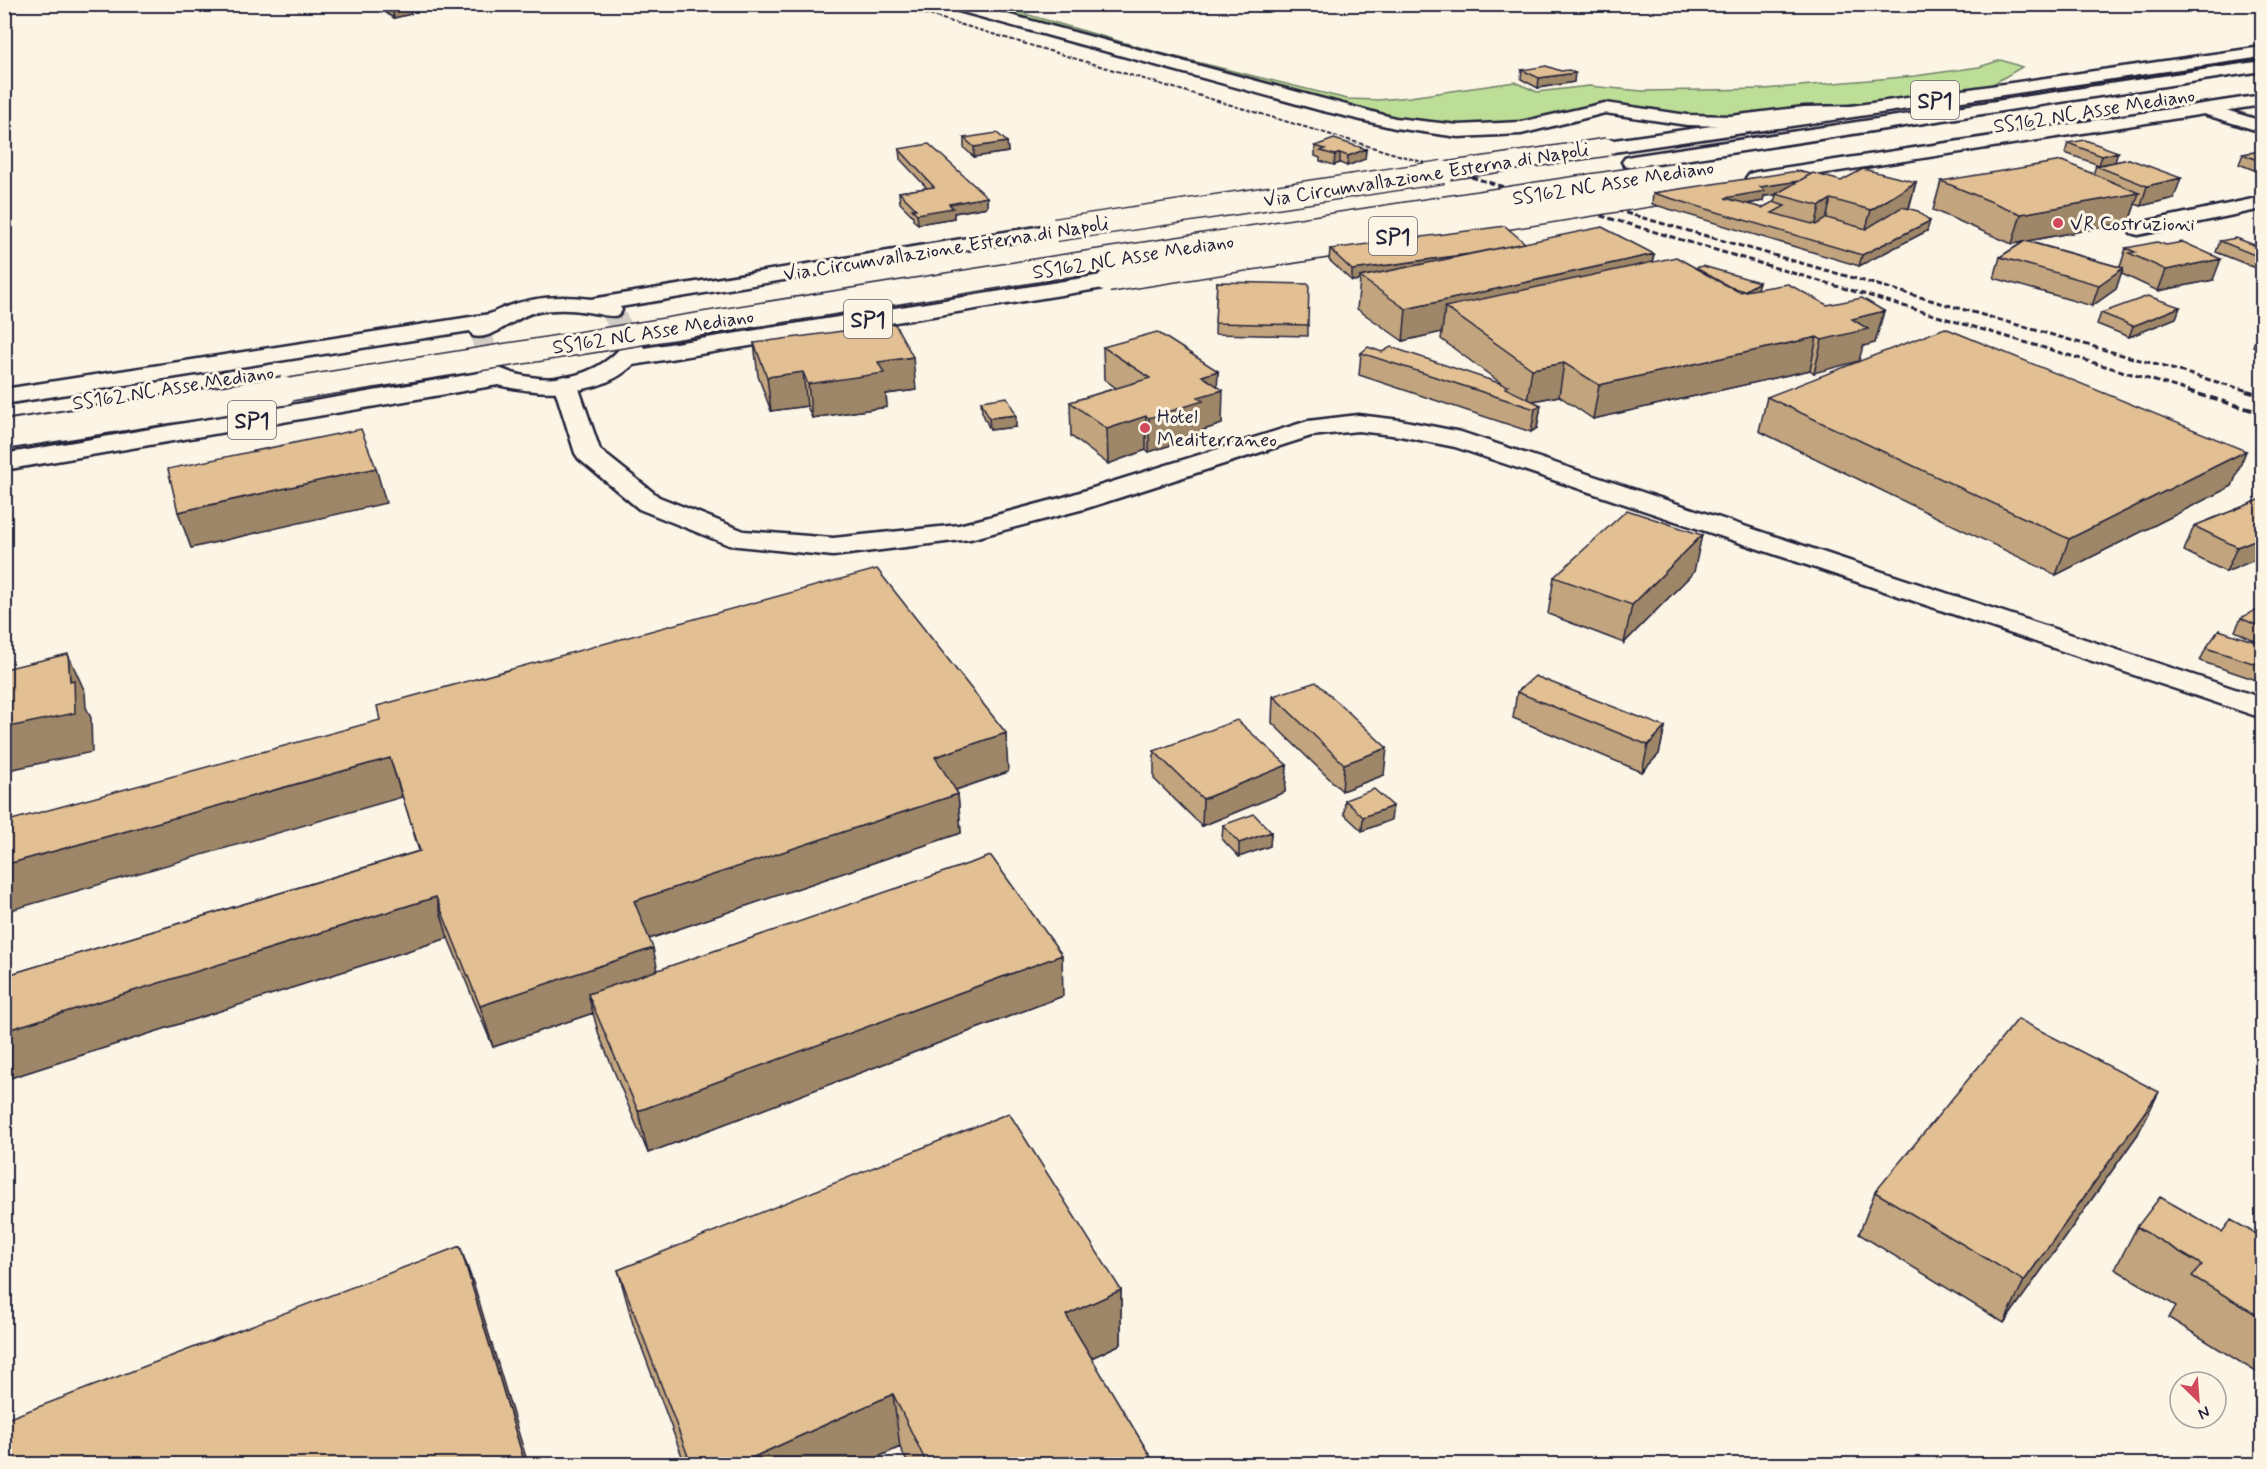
<svg xmlns="http://www.w3.org/2000/svg" width="2267" height="1469" font-family="Mynerve,sans-serif">
	<style>
		.green { fill: #bdde97; stroke: #708069; stroke-width: 1.5 }
		.lines { fill: none; stroke-linecap: round; stroke-linejoin: round }
		.primary-tunnel { stroke: #d0cbc3; stroke-width: 22; stroke-dasharray: 22 11; stroke-linecap: butt }
		.minor-casing { stroke: #22223b; stroke-width: 5 }
		.primary-casing { stroke: #22223b; stroke-width: 5 }
		.trunk-casing { stroke: #22223b; stroke-width: 5 }
		.minor { fill: #fcf5e5; fill-rule: evenodd }
		.primary { fill: #fcf5e5; fill-rule: evenodd }
		.trunk { fill: #fcf5e5; fill-rule: evenodd }
		.rail-far2 { stroke: #22223b; stroke-width: 2; stroke-dasharray: 4.5 2; stroke-linecap: butt }
		.rail-far1 { stroke: #22223b; stroke-width: 3; stroke-dasharray: 6 3; stroke-linecap: butt }
		.rail { stroke: #22223b; stroke-width: 4; stroke-dasharray: 8 4; stroke-linecap: butt }
		.primary-bridge-far1-casing { stroke: #22223b; stroke-width: 20; stroke-linecap: butt }
		.primary-bridge-casing { stroke: #22223b; stroke-width: 25; stroke-linecap: butt }
		.trunk-bridge-far1-casing { stroke: #22223b; stroke-width: 25; stroke-linecap: butt }
		.trunk-bridge-casing { stroke: #22223b; stroke-width: 32; stroke-linecap: butt }
		.primary-bridge-far1 { stroke: #fcf5e5; stroke-width: 17 }
		.primary-bridge { stroke: #fcf5e5; stroke-width: 22 }
		.trunk-bridge-far1 { stroke: #fcf5e5; stroke-width: 22 }
		.trunk-bridge { stroke: #fcf5e5; stroke-width: 28 }
		.wall { fill: #c2a57f; stroke: #22223b; stroke-width: 1.5; fill-rule: evenodd }
		.shaded-wall { fill: #9e8668; stroke: #22223b; stroke-width: 1.5 }
		.building { fill: #e2c094; stroke: #22223b; stroke-width: 1.5 }
		.poi-dot { fill: #d1495b; stroke: #fcf5e5; stroke-width: 2 }
		.labels { text-anchor: middle; stroke-width: 6; stroke-linejoin: round; paint-order: stroke }
		.far-street-label { font-size: 20px; fill: #22223b; stroke: #fcf5e5 }
		.far-poi-label { font-size: 20px; fill: #22223b; stroke: #fcf5e5; text-anchor: start }
		.shield { fill: #fcf5e5; stroke: #63616e; stroke-width: 1.5 }
		.shield-label { font-size: 22px; font-weight: bold; fill: #22223b }
	</style>
	<rect width="100%" height="100%" fill="#fcf5e5"/>
	<filter id="ink" filterUnits="userSpaceOnUse"><feTurbulence type="fractalNoise" baseFrequency=".0167" numOctaves="2"/><feDisplacementMap in="SourceGraphic" scale="12" xChannelSelector="R" yChannelSelector="G"/><feConvolveMatrix kernelMatrix="1 2 1 2 8 2 1 2 1" color-interpolation-filters="sRGB"/></filter>
	<g filter="url(#ink)">
		<!-- green -->
		<path class="green" d="M953 5H994L1160 53 1347 99 1378 100 1410 97 1515 82 1537 92 1589 86 1642 91 1765 89 1915 76 1979 67 2001 60 2022 67 1986 88 1874 104 1719 120 1608 105 1592 106 1530 123 1478 128 1407 121Z"/>
		<g class="lines">
			<!-- primary-tunnel -->
			<path class="primary-tunnel" d="M611 310 633 347
				M481 331 490 372"/>
			<!-- minor casing -->
			<g class="minor-casing">
				<path id="minor" d="M942 4H969L1395 118 1458 125 1521 122 1605 103 1687 115 1731 116 1804 107 1854 106 1860 107 1863 111 1860 115 1854 116 1804 117 1731 126 1687 125 1605 113 1521 134 1458 137 1395 128 1319 110 944 7Z
					M2206 104 2262 121V132L2200 113 2197 109 2200 105Z
					M2262 197V209L2138 235 2131 233 2128 229 2131 225 2138 223Z
					M565 376 574 378 577 383 600 450 659 497 744 531 833 538 959 525 1064 497 1308 421 1358 415 1400 420 1461 432 2262 698V718L1455 447 1400 436 1358 431 1311 436 1084 509 970 539 833 556 729 545 639 509 579 459 575 453 553 383 556 378Z"/>
			</g>
			<!-- primary casing -->
			<g class="primary-casing">
				<path id="primary" d="M2262 47V57L1607 153 1600 151 1598 147 1600 143 1607 141Z
					M2262 95V105L1756 184 1749 182 1746 178 1749 174 1756 172Z
					M1055 224 1062 226 1065 230 1062 234 620 307 622 310 619 315C608 318 598 313 587 312 569 309 550 309 532 313 512 319 492 341 473 336L470 331 4 404V389L490 314C521 298 556 294 591 299Z
					M1108 274 1116 276 1119 281 1116 286 633 365C598 398 541 395 498 385L4 470V454L479 373 481 367C495 363 503 371 516 374 556 385 600 376 625 342L633 340 641 342 644 348Z"/>
			</g>
			<!-- trunk casing -->
			<g class="trunk-casing">
				<path id="trunk" d="M2262 61V71L1632 168 1625 166 1622 162 1625 158 1632 156Z"/>
			</g>
			<!-- minor -->
			<use href="#minor" class="minor"/>
			<!-- primary -->
			<use href="#primary" class="primary"/>
			<!-- trunk -->
			<use href="#trunk" class="trunk"/>
			<!-- rail-far2 -->
			<path class="rail-far2" d="M892 4 1459 173"/>
			<!-- rail-far1 -->
			<path class="rail-far1" d="M1454 172 2192 392
				M1556 193 2252 392"/>
			<!-- rail -->
			<path class="rail" d="M2187 391 2262 413
				M2246 391 2262 395"/>
			<!-- primary-bridge-far1 casing -->
			<g class="primary-bridge-far1-casing">
				<path id="primary-bridge-far1" d="M1433 173 1607 147"/>
			</g>
			<!-- primary-bridge casing -->
			<g class="primary-bridge-casing">
				<path id="primary-bridge" d="M1055 230 1443 172
					M1108 281 1677 191"/>
			</g>
			<!-- trunk-bridge-far1 casing -->
			<g class="trunk-bridge-far1-casing">
				<path id="trunk-bridge-far1" d="M274 392 1089 262 1653 176"/>
			</g>
			<!-- trunk-bridge casing -->
			<g class="trunk-bridge-casing">
				<path id="trunk-bridge" d="M4 435 283 391"/>
			</g>
			<!-- primary-bridge-far1 -->
			<use href="#primary-bridge-far1" class="primary-bridge-far1"/>
			<!-- primary-bridge -->
			<use href="#primary-bridge" class="primary-bridge"/>
			<!-- trunk-bridge-far1 -->
			<use href="#trunk-bridge-far1" class="trunk-bridge-far1"/>
			<!-- trunk-bridge -->
			<use href="#trunk-bridge" class="trunk-bridge"/>
		</g>
		<!-- wall -->
		<path class="wall" d="M384 5 409 6 411 14 394 18 386 13Z
			M1522 70 1574 82 1538 88 1521 79Z
			M964 138 1007 142 1008 152 974 157 964 148Z
			M2068 143 2118 152 2099 165 2065 153Z
			M1315 146 1366 149 1365 159 1347 166 1340 163 1334 165 1320 161V158L1315 156Z
			M899 149 987 197V207L954 213V218L918 224 913 220V216L900 203 899 192 927 188 900 159Z
			M2262 151V171L2259 172 2239 164 2243 154Z
			M2129 159 2174 198 2141 206 2135 204 2129 222 2027 241 2120 267 2126 248 2213 280 2158 291 2122 274 2123 270H2122L2116 289 2092 306 1994 278 2000 257 2023 242 2012 244 1933 210 1941 181 2093 174 2096 166Z
			M1811 174 1841 181 1916 182 1909 209 1927 231 1859 266 1652 204 1653 193ZM1776 195 1774 202 1762 208 1747 204 1763 201 1764 196Z
			M2220 241 2262 248V269L2261 270 2216 252Z
			M1525 243 1654 254 1652 262 1695 268 1757 289 1827 305 1884 311 1875 343 1863 346 1814 373 1810 370 1593 419 1559 396 1533 401 1541 405 1537 428 1531 432 1359 375 1361 353 1382 352 1502 384 1441 339 1442 332 1403 341 1357 309 1360 280 1352 281 1329 260 1330 249Z
			M1217 282 1308 325V336L1215 334Z
			M2180 307 2176 318 2129 337 2097 324 2101 313Z
			M2262 333V350L2253 346 2257 335Z
			M754 343 916 390 886 394 887 407 812 418 807 406 771 411 758 376Z
			M1103 347 1218 371 1217 386 1222 424 1203 430V435L1149 452 1146 450 1108 464 1071 436 1070 402 1116 388 1104 379Z
			M1767 397 2246 451 2232 486 2056 575 1759 431Z
			M981 401 1016 427 990 430 982 412Z
			M2262 499 2226 572 2184 551 2194 526Z
			M1694 572 1624 643 1548 614 1554 577Z
			M2262 613V641L2260 643 2235 631 2241 618Z
			M2262 644V682L2200 661 2206 648Z
			M1517 692 1665 727 1659 754 1642 772 1513 718Z
			M1273 696 1384 775 1342 791 1272 723Z
			M380 720 1008 772 956 790 958 794 961 833 649 939 657 970 1063 996 648 1153 599 1035 593 1013 493 1047 448 938 4 1080V976L419 851Z
			M1154 751 1287 765 1285 792 1202 826 1154 779Z
			M2262 768V776L2259 775Z
			M1345 800 1391 820 1362 831 1344 814Z
			M1223 825 1271 832 1270 846 1239 857 1222 839Z
			M2138 1134 2004 1323 1859 1234 1875 1192Z
			M2137 1227 2222 1232 2262 1237V1362L2256 1372 2169 1318 2176 1306 2115 1269Z
			M618 1270 1121 1290V1344L1091 1358 1155 1464H908L900 1447 863 1464H685L633 1324Z"/>
		<!-- shaded-wall -->
		<path class="shaded-wall" d="M409 6 411 14 394 18 392 9Z
			M1575 73 1574 82 1538 88 1539 78Z
			M1007 142 1008 152 974 157V147Z
			M1366 149 1365 159 1347 166 1348 156Z
			M2118 152 2115 162 2099 165 2102 156Z
			M1340 153V163L1334 165 1335 155Z
			M2262 162V171L2259 172Z
			M1822 177 1776 194V195L1764 196 1763 201 1723 208 1725 198 1760 187Z
			M2181 178 2174 198 2141 206 2147 186Z
			M1916 182 1908 211 1863 239 1871 210Z
			M2139 193 2129 222 2012 244 2021 214Z
			M987 197V207L954 213V218L918 224 917 214 949 204Z
			M1831 199 1824 228 1813 235 1820 206Z
			M1930 221 1927 231 1859 266 1862 255Z
			M1530 246 1360 277V280L1352 281V270Z
			M1654 254 1648 285 1445 307 1442 332 1403 341 1406 309Z
			M2221 259 2213 280 2158 291 2166 270Z
			M2123 268 2116 289 2092 306 2099 285Z
			M1759 282 1756 293 1744 291Z
			M2180 307 2176 318 2129 337 2133 326Z
			M1884 311 1875 343 1863 346 1859 361 1814 373 1822 340 1852 319Z
			M1817 337 1810 370 1593 419 1599 385Z
			M913 357 916 390 886 394 887 407 812 418 808 384 878 362Z
			M1564 363 1559 396 1527 402 1532 369Z
			M1218 371 1217 392 1223 390 1222 424 1203 430V435L1149 452V418L1202 376Z
			M803 372 807 406 771 411 767 377Z
			M1541 405 1537 428 1531 432 1535 409Z
			M1016 415V427L990 430 989 418Z
			M1146 416V450L1108 464 1107 429Z
			M2246 451 2232 486 2056 575 2069 539Z
			M376 468 386 503 191 548 178 512Z
			M1702 535 1694 572 1624 643 1632 605Z
			M2262 537V557L2226 572 2237 547Z
			M68 654 85 692 86 707 91 718 92 752 4 771V728L70 681Z
			M1665 727 1659 754 1642 772 1648 745Z
			M1006 733 1008 772 938 796 935 757Z
			M1387 748 1384 775 1342 791 1344 764Z
			M390 758 402 797 4 912V865Z
			M1287 765 1285 792 1202 826 1203 799Z
			M958 794 961 833 643 941 634 901Z
			M1393 806 1391 820 1362 831 1363 817Z
			M1271 832 1270 846 1239 857V843Z
			M436 897 448 938 4 1080V1031Z
			M653 948 662 989 588 994 593 1013 493 1047 480 1006Z
			M1062 955 1063 996 648 1153 638 1111Z
			M2159 1092 2138 1134 2004 1323 2024 1281Z
			M460 1246 475 1288 528 1464H525Z
			M1121 1290V1344L1068 1369 1066 1315Z
			M893 1394 900 1447 863 1464H738Z"/>
		<!-- building -->
		<path class="building" d="M407 4 409 6 392 9 384 5Z
			M1546 66 1561 71 1569 70 1575 73 1539 78 1522 70Z
			M997 133 1007 142 974 147 964 138Z
			M1334 139 1366 149 1348 156 1340 153 1335 155 1321 151 1325 149 1315 146Z
			M2085 140 2118 152 2102 156 2068 143Z
			M929 144 987 197 949 204 953 208 917 214 912 209H916L899 192 934 187 899 149Z
			M2262 151V162L2243 154Z
			M2129 159 2181 178 2147 186 2096 166Z
			M2062 161 2139 193 2021 214 1941 181Z
			M1863 169 1916 182 1871 210 1831 199 1820 206 1776 194 1813 173 1841 181Z
			M1798 171 1811 174 1799 181 1760 187 1765 191 1725 198 1762 208 1773 202 1785 206 1772 213 1816 225 1827 218 1866 229 1902 207 1918 211 1930 221 1862 255 1653 193Z
			M1505 226 1525 243 1469 254 1352 270 1330 249Z
			M1602 227 1654 254 1406 309 1360 277Z
			M2236 238 2262 248V258L2220 241Z
			M2025 241 2123 268 2099 285 2000 257Z
			M2157 242 2166 245 2183 242 2221 259 2166 270 2129 253 2135 252 2126 248Z
			M1676 257 1739 292 1788 284 1827 305 1862 298 1884 311 1852 319 1868 329 1822 340 1817 337 1599 385 1564 363 1532 369 1445 307Z
			M1703 266 1759 282 1744 291 1727 286 1695 268Z
			M1217 282 1309 284 1308 325 1215 323Z
			M2148 296 2180 307 2133 326 2101 313Z
			M895 324 913 357 878 362 884 373 808 384 803 372 767 377 754 343Z
			M1945 328 2246 451 2069 539 1767 397Z
			M1157 332 1218 371 1202 376 1223 390 1198 397 1203 401 1149 418 1146 416 1107 429 1070 402 1150 378 1103 347Z
			M1368 347 1382 352 1391 347 1508 386 1505 388 1541 405 1535 409 1361 353Z
			M1007 397 1016 415 989 418 981 401Z
			M361 429 376 468 178 512 168 469Z
			M2262 499V537L2237 547 2194 526Z
			M1627 510 1702 535 1632 605 1554 577Z
			M877 569 1006 733 935 757 958 794 634 901 653 948 480 1006 436 897 4 1031V976L420 851 390 758 4 865V822L380 720 377 706Z
			M2255 610 2262 613V628L2241 618Z
			M2219 630 2262 644V666L2206 648Z
			M68 654 70 681 74 680 75 713 4 728V669Z
			M1535 676 1665 727 1648 745 1517 692Z
			M1316 682 1387 748 1344 764 1273 696Z
			M1237 720 1287 765 1203 799 1154 751Z
			M1374 789 1393 806 1363 817 1345 800Z
			M1254 814 1271 832 1239 843 1223 825Z
			M991 856 1062 955 638 1111 588 994Z
			M2018 1019 2159 1092 2024 1281 1875 1192Z
			M1009 1113 1121 1290 1066 1315 1155 1464H927L893 1394 738 1464H691L618 1270Z
			M2160 1197 2222 1232 2231 1220 2262 1237V1318L2192 1276 2202 1265 2137 1227Z
			M460 1246 525 1464H4V1420Z"/>
	</g>
	<!-- markers -->
	<g class="poi-dot">
		<circle cx="2058" cy="223" r="6"/>
		<circle cx="1145" cy="428" r="6"/>
	</g>
	<g class="labels">
		<!-- far-street labels -->
		<g class="far-street-label">
			<text transform="translate(2094 110) rotate(-9)" y="7">SS162 NC Asse Mediano</text>
			<text transform="translate(1426 174) rotate(-9)" y="7">Via Circumvallazione Esterna di Napoli</text>
			<text transform="translate(1613 182) rotate(-9)" y="7">SS162 NC Asse Mediano</text>
			<text transform="translate(946 248) rotate(-9)" y="7">Via Circumvallazione Esterna di Napoli</text>
			<text transform="translate(1133 256) rotate(-9)" y="7">SS162 NC Asse Mediano</text>
			<text transform="translate(653 331) rotate(-9)" y="7">SS162 NC Asse Mediano</text>
			<text transform="translate(173 387) rotate(-9)" y="7">SS162 NC Asse Mediano</text>
		</g>
		<!-- far-poi labels -->
		<g class="far-poi-label">
			<text x="2070" y="230">VR Costruzioni</text>
			<text x="1157" y="423">Hotel<tspan x="1157" dy="23">Mediterraneo</tspan></text>
		</g>
		<!-- shield labels -->
		<g class="shield">
			<rect x="1911" y="81" width="48" height="38" rx="4.5"/>
			<rect x="1369" y="217" width="48" height="38" rx="4.5"/>
			<rect x="844" y="300" width="48" height="38" rx="4.5"/>
			<rect x="228" y="401" width="48" height="38" rx="4.5"/>
		</g>
		<g class="shield-label">
			<text x="1935" y="108">SP1</text>
			<text x="1393" y="244">SP1</text>
			<text x="868" y="327">SP1</text>
			<text x="252" y="428">SP1</text>
		</g>
	</g>
	<!-- margin -->
	<rect width="2267" height="1469" fill="none" stroke="#fcf5e5" stroke-width="24"/>
	<rect x="12" y="12" width="2243" height="1445" fill="none" stroke="#22223b" stroke-width="2" filter="url(#ink)"/>
	<!-- north arrow -->
	<g transform="translate(2198 1400) rotate(155)"><circle r="28" fill="#fcf5e5" stroke="#a5a1a1" stroke-width="1.5"/>
	<path d="M0-4.5L10 22L0 15L-10 22Z" fill="#d1495b"/>
	<text y="-9" font-size="16" font-weight="bold" text-anchor="middle" fill="#22223b">N</text>
	</g>
</svg>
